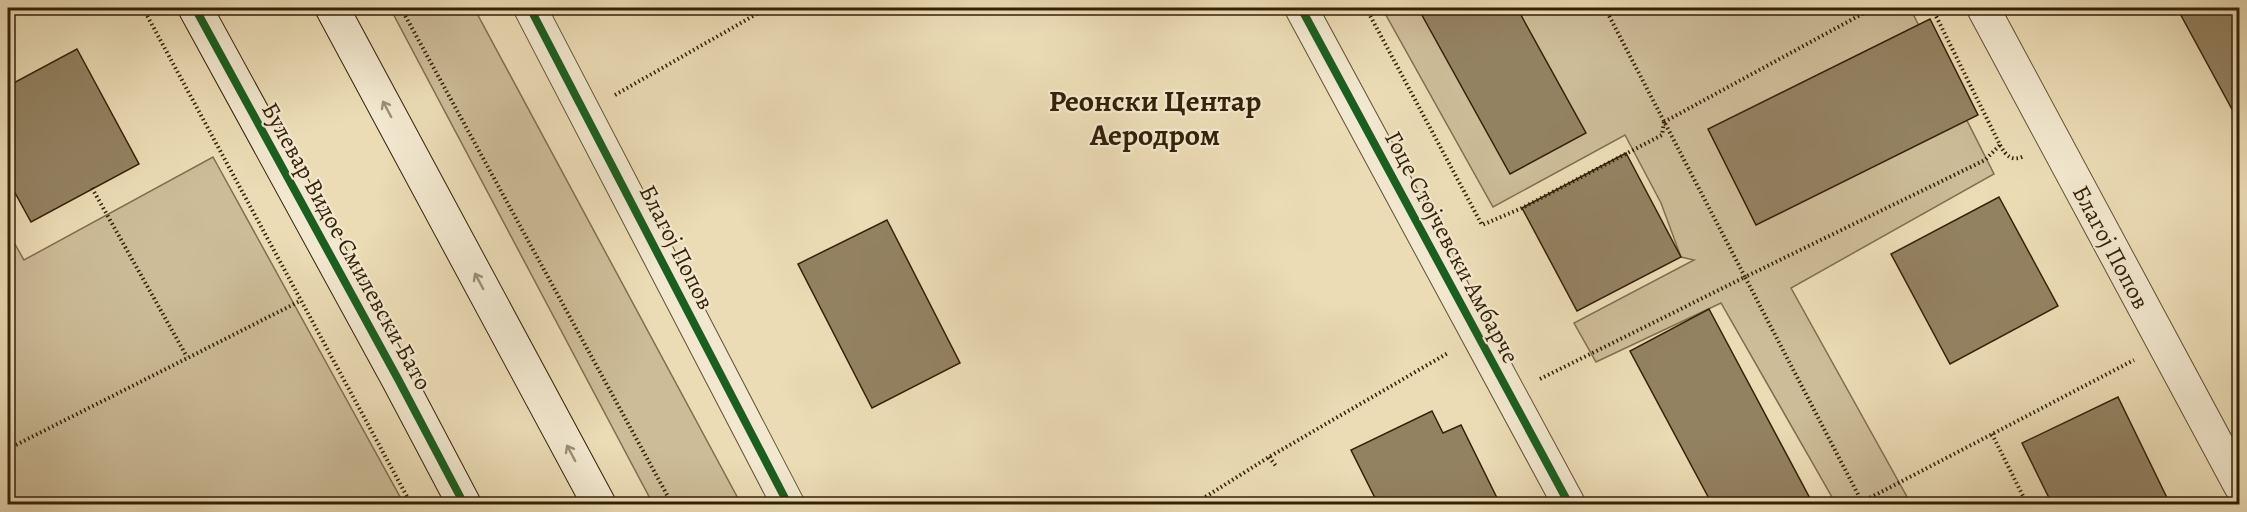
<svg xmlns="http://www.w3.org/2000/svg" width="2247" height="512" font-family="Alegreya,serif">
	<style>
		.green { fill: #ccbc98; stroke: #806e50; stroke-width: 1.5 }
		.building { fill: #938262; stroke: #342108; stroke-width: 1.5 }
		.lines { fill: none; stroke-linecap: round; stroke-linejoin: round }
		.street-casing { stroke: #625033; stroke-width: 34 }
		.secondary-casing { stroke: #342108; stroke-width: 35 }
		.path { stroke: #342108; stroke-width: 4; stroke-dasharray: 1.5 3; stroke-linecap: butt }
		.street { stroke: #f2e8cf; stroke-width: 32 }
		.secondary { stroke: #f2e8cf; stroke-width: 33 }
		.cycleway-casing { stroke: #f2e8cf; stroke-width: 11 }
		.cycleway { stroke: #1b5e20; stroke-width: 8 }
		.oneway { stroke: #9c8e75 }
		.labels { text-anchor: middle; stroke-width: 4.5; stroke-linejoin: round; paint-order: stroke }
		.street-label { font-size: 24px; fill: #342108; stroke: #f2e8cf }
		.district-label { font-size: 30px; font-weight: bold; fill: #342108; stroke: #f2e8cf }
	</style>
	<rect width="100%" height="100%" fill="#ebdcb5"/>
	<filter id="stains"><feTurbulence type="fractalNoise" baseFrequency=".00333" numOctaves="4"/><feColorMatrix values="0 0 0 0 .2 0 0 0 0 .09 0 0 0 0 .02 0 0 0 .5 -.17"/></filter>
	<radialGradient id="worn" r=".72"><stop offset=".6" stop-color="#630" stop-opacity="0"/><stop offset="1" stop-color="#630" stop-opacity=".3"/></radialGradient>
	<!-- green -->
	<path class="green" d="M390 8H474L741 504H653Z
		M1382 8H1910L1994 174 1791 288 1911 504H1836L1721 303 1596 362 1574 323 1694 260 1681 257 1661 203 1625 135 1493 207Z
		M213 157 404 504H8V232L24 260Z"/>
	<!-- building -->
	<path class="building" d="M1418 8H1517L1586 133 1510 174Z
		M2177 8H2240V124Z
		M1930 19 1978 115 1756 225 1708 129Z
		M77 49 139 164 31 222 8 180V86Z
		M1626 153 1681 257 1577 311 1522 208Z
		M1999 197 2058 306 1950 364 1891 254Z
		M887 220 960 363 872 408 798 264Z
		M1709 309 1813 504H1712L1630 351Z
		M2118 397 2170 504H2052L2022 443Z
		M1432 411 1443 433 1461 425 1500 504H1378L1351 450Z"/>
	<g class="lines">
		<!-- street casing -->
		<g class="street-casing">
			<path id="street" d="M530 8 788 504
				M1301 8 1569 504
				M1983 8 2240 486"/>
		</g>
		<!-- secondary casing -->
		<g class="secondary-casing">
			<path id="secondary" d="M195 8 398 379 464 504
				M332 8 599 504"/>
		</g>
		<!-- path -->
		<path class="path" d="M143 8 411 504
			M401 8 672 504
			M1366 8 1482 225 1522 208 1662 135 1664 122
			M1605 8 1745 277 1985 160 2000 145 1932 8
			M615 95 767 8
			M1664 122 1873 8
			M2000 145C2006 156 2012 162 2024 156
			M92 188 187 357
			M1540 379 1745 277 1863 504
			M1992 434 2027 504
			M8 449 300 301
			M1269 457 1276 466
			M1862 502 2134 360
			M1194 504 1269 457 1448 353"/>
		<!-- street -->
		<use href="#street" class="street"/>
		<!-- secondary -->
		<use href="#secondary" class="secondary"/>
		<!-- cycleway casing -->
		<g class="cycleway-casing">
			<path id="cycleway" d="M195 8 398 379 464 504
				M530 8 788 504
				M1301 8 1569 504"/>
		</g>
		<!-- cycleway -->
		<use href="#cycleway" class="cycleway"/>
	</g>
	<!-- one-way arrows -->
	<defs><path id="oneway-shaft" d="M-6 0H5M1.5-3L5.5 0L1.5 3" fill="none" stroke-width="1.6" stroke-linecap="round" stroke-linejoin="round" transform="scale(1.5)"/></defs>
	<g class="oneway">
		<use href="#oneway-shaft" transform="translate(387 109) rotate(-118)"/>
		<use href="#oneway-shaft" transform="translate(479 281) rotate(-118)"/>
		<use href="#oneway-shaft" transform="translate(571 453) rotate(-118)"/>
	</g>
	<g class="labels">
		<!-- street labels -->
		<g class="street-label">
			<text transform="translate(347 246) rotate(61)" y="8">Булевар Видое Смилевски Бато</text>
			<text transform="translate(677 247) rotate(63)" y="8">Благој Попов</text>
			<text transform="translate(1452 247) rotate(62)" y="8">Гоце Стојчевски Амбарче</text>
			<text transform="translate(2111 247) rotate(62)" y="8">Благој Попов</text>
		</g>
		<!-- district labels -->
		<g class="district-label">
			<text x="1155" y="111">Реонски Центар<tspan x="1155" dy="34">Аеродром</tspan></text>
		</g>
	</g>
	<!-- margin -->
	<rect width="2247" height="512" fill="none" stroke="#ebdcb5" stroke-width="30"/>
	<rect x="9" y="9" width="2229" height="494" fill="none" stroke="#342108" stroke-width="3"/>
	<rect x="15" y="15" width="2217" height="482" fill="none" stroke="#342108" stroke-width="1.5"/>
	<rect width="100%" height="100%" filter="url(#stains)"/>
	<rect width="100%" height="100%" fill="url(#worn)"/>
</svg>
